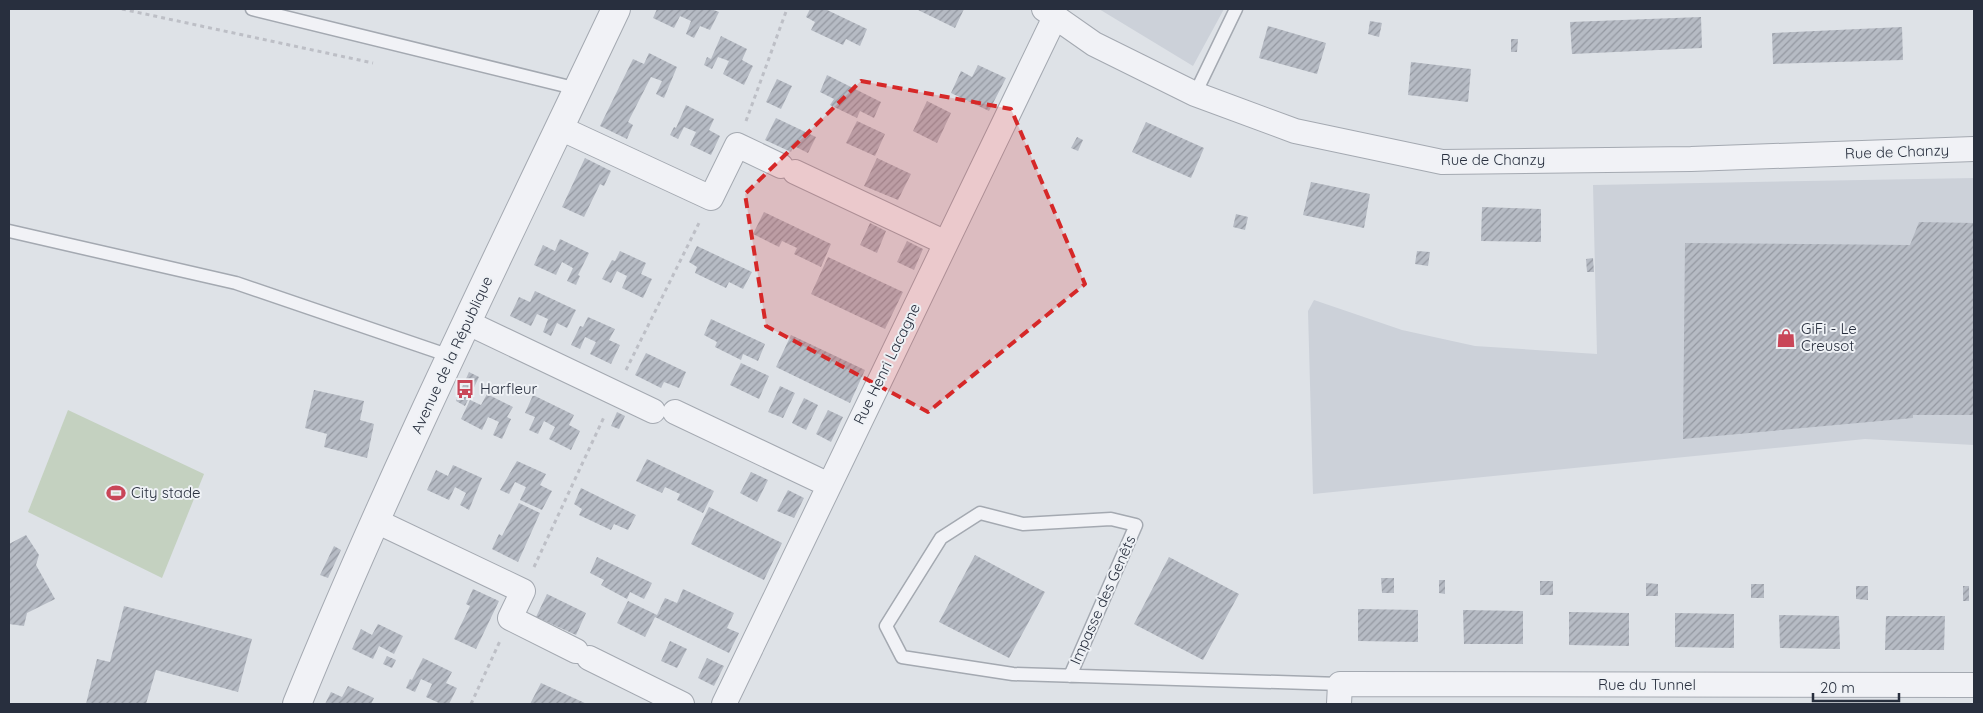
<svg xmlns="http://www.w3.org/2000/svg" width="1983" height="713" font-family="Quicksand,sans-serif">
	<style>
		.built { fill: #ccd1d9 }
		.garden { fill: #c4d1c0 }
		.building { fill: url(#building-hatch) }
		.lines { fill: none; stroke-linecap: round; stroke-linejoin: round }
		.service-casing { stroke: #a4a9b1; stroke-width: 15 }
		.minor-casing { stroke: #a4a9b1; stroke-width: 26 }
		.tertiary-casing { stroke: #a4a9b1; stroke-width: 30 }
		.path { stroke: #bdbfc6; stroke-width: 3; stroke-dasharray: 4 4; stroke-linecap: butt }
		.service { stroke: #f1f2f6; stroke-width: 12 }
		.minor { stroke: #f1f2f6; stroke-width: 24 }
		.tertiary { stroke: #f1f2f6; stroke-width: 28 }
		.marked { fill: #d62828; fill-opacity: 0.2; stroke: #d62828; stroke-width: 4; stroke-dasharray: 10 6; stroke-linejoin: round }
		.labels { text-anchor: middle; stroke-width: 4; stroke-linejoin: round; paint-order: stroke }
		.street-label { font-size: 15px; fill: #282f3e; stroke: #eef1f5 }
		.poi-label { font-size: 15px; fill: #282f3e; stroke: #eef1f5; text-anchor: start }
	</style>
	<defs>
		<pattern id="building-hatch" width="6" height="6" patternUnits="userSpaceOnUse" patternTransform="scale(1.25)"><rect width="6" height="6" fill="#b6bbc4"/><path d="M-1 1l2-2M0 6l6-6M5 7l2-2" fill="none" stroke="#9498a1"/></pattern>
	</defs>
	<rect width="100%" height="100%" fill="#dee2e7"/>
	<!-- built -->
	<path class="built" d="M1099 9H1224L1193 66Z
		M1974 178V445L1865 439 1313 494 1308 311 1314 300 1402 330 1475 346 1597 354 1593 185Z"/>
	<!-- garden -->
	<path class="garden" d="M68 410 204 474 162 578 28 512Z"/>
	<!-- building -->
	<path class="building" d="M657 9H711L719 12 710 30 700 26 694 38 686 34 691 21 680 16 674 28 653 18Z
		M810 9H825L867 29 860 46 846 39 843 45 811 30 815 22 806 17Z
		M916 9H964L955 28Z
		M1701 17 1702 48 1572 54 1570 22Z
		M1370 21 1382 23 1379 37 1368 34Z
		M1268 26 1326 43 1317 74 1259 58Z
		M1902 27 1903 60 1773 64 1772 33Z
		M721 36 747 49 742 60 753 66 744 85 723 74 729 61 718 57 712 69 704 65 707 57 711 59Z
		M1511 39H1518L1517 52H1511Z
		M649 53 677 67 664 98 656 94 662 81 651 77 628 122 633 125 627 139 600 126 633 59 644 64Z
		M1411 62 1471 69 1468 102 1408 95Z
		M978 65 1006 78 989 111 951 93 961 71 972 77Z
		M827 75 881 102 874 118 860 111 857 118 830 105 834 99 820 92Z
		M777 79 792 86 781 109 766 102Z
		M927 101 951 113 937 143 913 131Z
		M686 105 714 119 709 130 720 136 711 155 690 145 696 132 684 127 678 139 670 135 674 127 676 128Z
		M776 118 816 137 808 153 794 146 791 152 765 140Z
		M857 121 885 134 875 156 846 143Z
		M1146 122 1204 148 1191 178 1132 152Z
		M1077 137 1083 140 1078 151 1071 148Z
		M585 158 611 171 604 186 600 184 584 217 562 207Z
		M877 158 911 174 898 200 864 186Z
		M1311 182 1370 194 1364 228 1303 215Z
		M1482 207 1541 209V242L1481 241Z
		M764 212 831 244 821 267 794 254 797 248 782 241 779 247 753 234Z
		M1236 214 1248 217 1245 230 1233 227Z
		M1919 222 1974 223V415H1913V418L1683 439 1685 243 1910 245Z
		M870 223 886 231 877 253 860 245Z
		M560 239 589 253 578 275 580 276 576 285 567 281 573 268 562 262 556 275 534 265 543 245 555 251Z
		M907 241 923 249 914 270 897 262Z
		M697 246 752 272 743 289 729 282 726 288 695 273 697 267 689 262Z
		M620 251 646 263 641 274 652 279 643 298 622 288 627 276 617 271 611 283 602 279 612 260 615 261Z
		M1417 251 1430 252 1428 266 1415 264Z
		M828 257 903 292 885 329 811 294Z
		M1593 258 1594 272H1587L1586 259Z
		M535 291 576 310 567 328 557 323 551 336 543 332 548 319 537 314 531 326 510 316 519 297 530 302Z
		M588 317 615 329 609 340 620 345 611 364 590 354 596 342 585 337 580 349 571 345 580 326 583 327Z
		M711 319 765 344 758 361 743 354 741 360 715 347 717 342 704 335Z
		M791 335 865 370 850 403 776 367Z
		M646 353 686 372 679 388 664 382 661 388 635 375Z
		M741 363 769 376 759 399 730 385Z
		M469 372 479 377 465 406 456 401Z
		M780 386 795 393 783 418 768 412Z
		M314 390 364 401 360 420 374 424 367 458 324 447 327 434 305 428Z
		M487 394 513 407 507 417 511 419 502 439 493 435 499 422 488 417 482 430 461 419 470 400 481 405Z
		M533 395 574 415 569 425 580 431 571 450 549 439 555 427 544 421 538 434 529 430 535 417 525 413Z
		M804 398 818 405 806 430 792 423Z
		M828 410 843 417 831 442 816 434Z
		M617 412 625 416 619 429 611 426Z
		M647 459 714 491 703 513 677 500 680 494 665 487 662 493 636 481Z
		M517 461 546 474 540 485 552 491 542 510 520 500 526 487 515 482 509 494 500 490Z
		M453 465 482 478 469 510 460 505 466 493 455 487 449 500 427 490 436 470 448 476Z
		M751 472 768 480 757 502 740 493Z
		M581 488 636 515 628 530 614 524 611 530 579 515 582 509 574 504Z
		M788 490 804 498 794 518 777 511Z
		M519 503 540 513 518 562 492 549 499 534 502 536Z
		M709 507 782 543 764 580 691 544Z
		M26 535 39 555 36 565 55 599 27 613 24 626 9 624V544Z
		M334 546 341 550 328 578 320 575Z
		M975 555 1045 592 1009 658 939 622Z
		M597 557 652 583 644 599 630 592 627 599 601 585 604 580 590 573Z
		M1169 557 1239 594 1203 660 1134 624Z
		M1381 578H1394V593H1382Z
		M1439 580H1445V594L1439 593Z
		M1540 581H1553V595H1540Z
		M1646 583 1658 584V596H1646Z
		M1751 584H1764V598H1751Z
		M1856 586H1868V600L1856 599Z
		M1963 586H1969V601H1963Z
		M473 589 499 601 476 649 454 639 470 606 466 604Z
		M683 589 734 613 727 628 739 633 729 653 655 617 645 637 617 623 628 601 657 615 665 598 677 603Z
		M547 594 586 613 576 635 536 617Z
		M124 606 252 639 238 692 156 670 146 704H86L97 659 110 662Z
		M1358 609 1418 610V642L1358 641Z
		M1463 610 1523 611V644H1464Z
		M1569 612 1629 613V646L1569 645Z
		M1675 613 1734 614V648L1675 647Z
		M1779 615 1839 616 1840 649 1780 648Z
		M1886 616H1945L1944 650H1885Z
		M378 624 403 636 394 654 379 646 373 659 352 649 361 629 372 635Z
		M670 641 687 649 677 668 661 661Z
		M387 656 396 660 392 668 383 664Z
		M423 658 452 672 446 683 457 688 449 704H441L426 697 432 684 421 679 415 692 406 688 410 679 412 680Z
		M707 658 724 666 714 686 698 678Z
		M541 683 587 704H530Z
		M348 686 374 698 371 704H325L331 692 342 697Z"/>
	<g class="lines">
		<!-- service casing -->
		<g class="service-casing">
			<path id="service" d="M252 9 578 89
				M1195 94 1236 9
				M9 231 236 283 450 356
				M1070 676 1136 525 1111 519 1023 524 980 513 941 538 886 626 902 657 1013 674 1340 684"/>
		</g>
		<!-- minor casing -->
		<g class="minor-casing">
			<path id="minor" d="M1044 9 1094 44 1195 94 1295 131 1442 162 1691 159 1974 149
				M560 128 711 198 737 145 781 166
				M795 172 946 243
				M466 322 653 411
				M675 412 829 485
				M376 521 523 591 510 618 576 651
				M589 658 682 704
				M724 704 1055 17
				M1339 704 1340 684 1974 685"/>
		</g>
		<!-- tertiary casing -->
		<g class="tertiary-casing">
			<path id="tertiary" d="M297 704C393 468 507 239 616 9"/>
		</g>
		<!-- path -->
		<path class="path" d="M122 9 373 63
			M746 121 787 9
			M626 370 700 221
			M534 567 604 417
			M471 704 500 641"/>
		<!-- service -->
		<use href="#service" class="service"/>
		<!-- minor -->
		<use href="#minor" class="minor"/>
		<!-- tertiary -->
		<use href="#tertiary" class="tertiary"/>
	</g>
	<!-- marked area -->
	<path class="marked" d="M861 81 1011 109 1085 284 928 412 766 326 745 194Z"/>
	<!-- icons -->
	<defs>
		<g id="shop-bare" transform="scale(1.5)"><path d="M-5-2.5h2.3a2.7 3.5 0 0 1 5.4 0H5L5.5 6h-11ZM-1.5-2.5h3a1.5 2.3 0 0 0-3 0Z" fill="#c94658" stroke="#eef1f5" stroke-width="2.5" paint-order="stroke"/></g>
		<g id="bus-bare" transform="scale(1.5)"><path d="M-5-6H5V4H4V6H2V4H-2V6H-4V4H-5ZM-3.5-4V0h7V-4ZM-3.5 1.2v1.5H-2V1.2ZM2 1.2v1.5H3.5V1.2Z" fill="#c94658" stroke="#eef1f5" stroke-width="2.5" paint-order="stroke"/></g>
		<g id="stadium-bare" transform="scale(1.5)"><path d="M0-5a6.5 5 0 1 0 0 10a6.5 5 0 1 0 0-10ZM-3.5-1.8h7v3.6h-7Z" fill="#c94658" stroke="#eef1f5" stroke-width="2.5" paint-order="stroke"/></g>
	</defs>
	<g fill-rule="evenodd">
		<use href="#shop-bare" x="1786" y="338"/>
		<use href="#bus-bare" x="465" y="389"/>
		<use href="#stadium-bare" x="116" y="493"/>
	</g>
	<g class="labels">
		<!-- street labels -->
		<g class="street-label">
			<text transform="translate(1897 152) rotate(-2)" y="5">Rue de Chanzy</text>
			<text x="1493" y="165">Rue de Chanzy</text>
			<text transform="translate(452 355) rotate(-65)" y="5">Avenue de la République</text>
			<text transform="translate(887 364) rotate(-64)" y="5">Rue Henri Lacagne</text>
			<text transform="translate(1103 600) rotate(-66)" y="5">Impasse des Genêts</text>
			<text x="1647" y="690">Rue du Tunnel</text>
		</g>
		<!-- poi labels -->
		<g class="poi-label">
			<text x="1801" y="334">GiFi - Le<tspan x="1801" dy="17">Creusot</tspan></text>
			<text x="480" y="394">Harfleur</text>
			<text x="131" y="498">City stade</text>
		</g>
	</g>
	<!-- border -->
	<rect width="1983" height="713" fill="none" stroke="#282f3e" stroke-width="20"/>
	<!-- scale -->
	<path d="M1813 693v8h86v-8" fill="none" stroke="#282f3e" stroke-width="2.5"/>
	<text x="1820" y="693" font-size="15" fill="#282f3e" stroke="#eef1f5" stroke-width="4" paint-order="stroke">20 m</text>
</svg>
